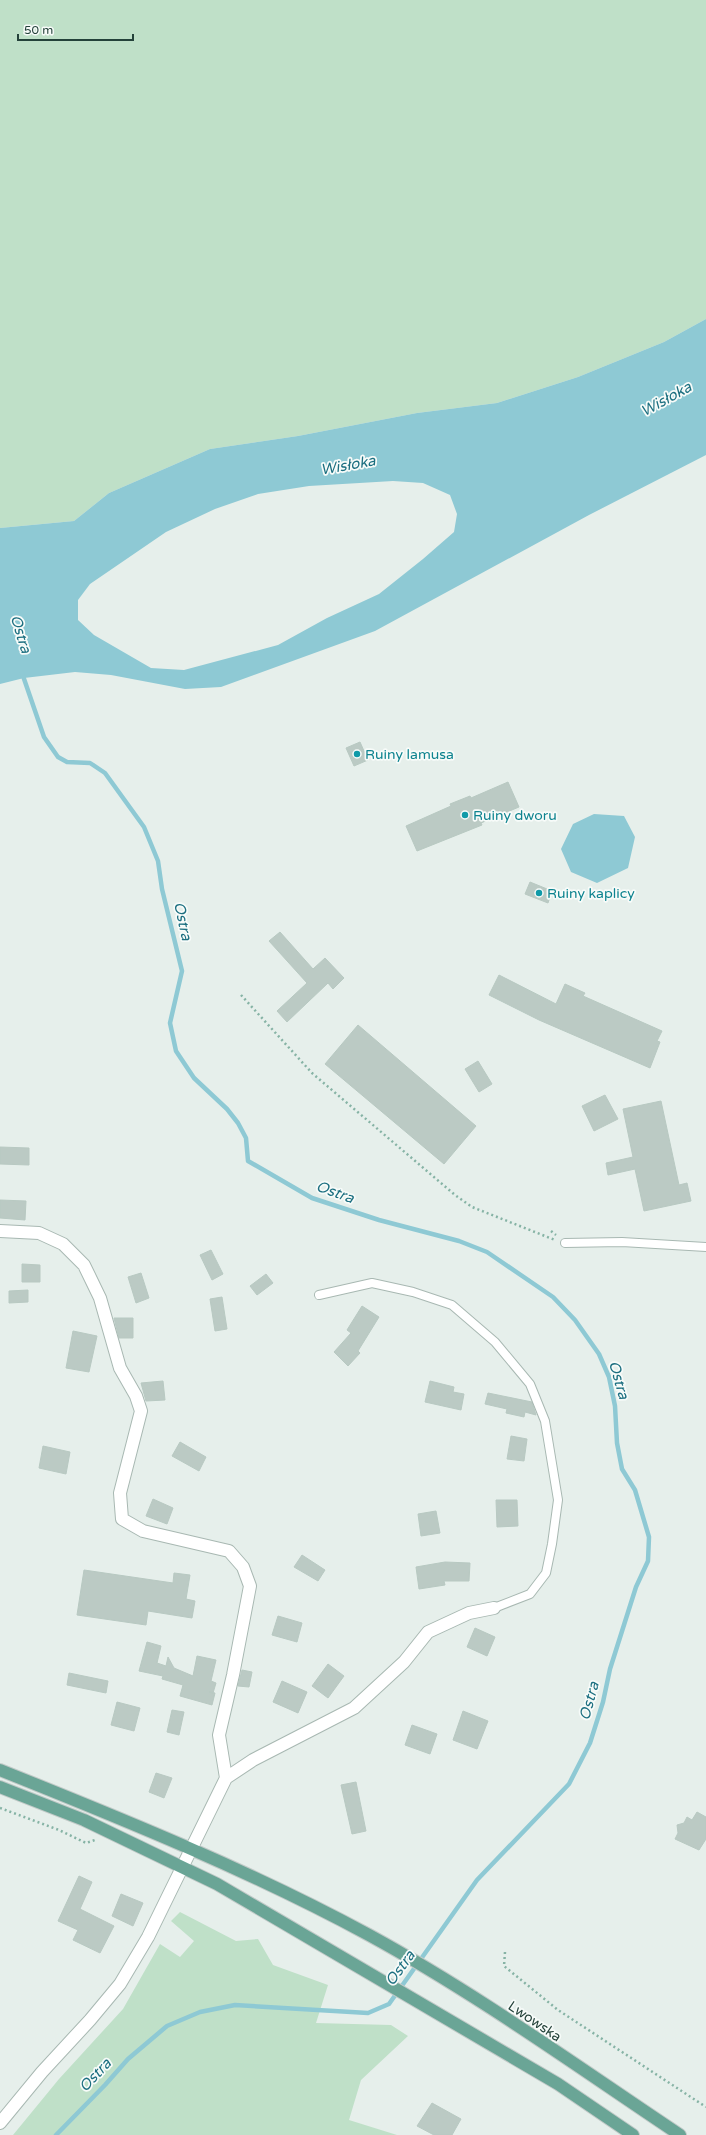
<svg xmlns="http://www.w3.org/2000/svg" width="706" height="2135" font-family="'Varela Round',sans-serif">
	<style>
		.green { fill: #bfe0c8 }
		.water { fill: #8ec9d4; fill-rule: evenodd }
		.lines { fill: none; stroke-linecap: round; stroke-linejoin: round }
		.stream { stroke: #8ec9d4; stroke-width: 4.5 }
		.building { fill: #bbcac4; stroke: #b8c9c2 }
		.service-casing { stroke: #a8b8b2; stroke-width: 10 }
		.minor-casing { stroke: #a8b8b2; stroke-width: 14 }
		.primary-casing { stroke: #c2cac8; stroke-width: 14 }
		.path { stroke: #86b3a5; stroke-width: 2.5; stroke-dasharray: 2 3; stroke-linecap: butt }
		.service { stroke: #fff; stroke-width: 8 }
		.minor { stroke: #fff; stroke-width: 12 }
		.primary { stroke: #6aa596; stroke-width: 12 }
		.culture-dot { fill: #0f9aa8; stroke: #f7fbf9; stroke-width: 1.5 }
		.labels { text-anchor: middle; stroke-width: 3.5; stroke-linejoin: round; paint-order: stroke }
		.culture-label { font-size: 14px; fill: #0d838f; stroke: #f7fbf9; text-anchor: start }
		.street-label { font-size: 14px; fill: #24423a; stroke: #f7fbf9 }
		.water-label { font-size: 15px; font-style: italic; fill: #1c6f80; stroke: #f7fbf9 }
	</style>
	<rect width="100%" height="100%" fill="#e6efeb"/>
	<!-- green -->
	<path class="green" d="M0 0H706V319L664 342 578 377 497 403 417 413 298 436 210 449 109 493 74 521 0 528Z
		M180 1912 236 1941 258 1939 273 1965 328 1985 316 2023 391 2025 408 2036 361 2080 349 2120 397 2135H13L59 2079 123 2009 160 1944 180 1957 194 1941 171 1921Z"/>
	<!-- water -->
	<path class="water" d="M706 319V455L589 515 375 631 221 687 185 689 111 675 75 672 24 678 0 684V528L74 521 109 493 210 449 298 436 417 413 497 403 578 377 664 342ZM393 481 423 483 450 495 457 514 454 532 423 559 379 594 327 618 278 645 184 670 151 668 94 635 78 620V600L90 584 166 532 215 509 258 494 309 486Z
		M594 814 624 816 635 837 628 868 597 883 571 872 561 849 573 824Z"/>
	<g class="lines">
		<!-- stream -->
		<path class="stream" d="M22 673 44 737 58 757 67 762 90 763 105 773 144 827 158 861 162 889 182 971 170 1023 176 1051 194 1078 227 1109 238 1123 246 1138 248 1161 312 1198 379 1220 459 1241 487 1252 553 1297 575 1320 599 1354 609 1377 615 1406 617 1443 622 1469 635 1490 649 1537 648 1561 636 1587 610 1669 603 1702 590 1743 569 1784 477 1880 389 2004 368 2013 235 2005 200 2012 167 2026 128 2059 105 2085 56 2135"/>
	</g>
	<!-- building -->
	<path class="building" d="M360 742 368 760 354 766 346 748Z
		M508 782 519 807 481 823 482 825 417 851 406 826 451 806 450 804 470 796 471 798Z
		M530 882 552 891 548 903 525 894Z
		M280 932 313 969 325 958 344 978 333 989 328 983 287 1022 277 1011 307 983 269 941Z
		M499 975 556 1004 565 984 585 993 583 996 662 1031 657 1041 660 1042 650 1068 539 1020 489 995Z
		M358 1025 476 1126 444 1164 325 1064Z
		M478 1061 492 1084 479 1092 465 1069Z
		M605 1095 618 1119 594 1131 582 1106Z
		M661 1101 679 1185 687 1183 691 1201 644 1211 635 1169 608 1175 606 1163 633 1157 623 1109Z
		M0 1147 29 1148V1165L0 1164Z
		M0 1200 26 1201 25 1220 0 1218Z
		M211 1250 223 1274 212 1280 200 1255Z
		M22 1264 40 1265V1282H22Z
		M141 1273 149 1298 136 1303 128 1277Z
		M266 1274 273 1283 257 1295 250 1286Z
		M28 1290V1302L9 1303V1291Z
		M222 1297 227 1329 215 1331 210 1299Z
		M362 1306 379 1317 358 1351 360 1353 348 1366 334 1352 351 1333 347 1330Z
		M114 1318H133V1338H119Z
		M73 1331 97 1336 89 1372 66 1368Z
		M163 1381 165 1400 146 1401 141 1383Z
		M430 1381 454 1387 453 1392 464 1394 461 1410 425 1402Z
		M488 1393 532 1402 536 1415 525 1412 524 1417 506 1413 507 1409 485 1404Z
		M511 1436 527 1439 524 1461 507 1459Z
		M180 1442 206 1457 199 1471 172 1456Z
		M43 1446 70 1452 66 1474 39 1468Z
		M153 1499 173 1508 167 1524 146 1516Z
		M496 1500H517L518 1526 497 1527Z
		M436 1511 440 1533 421 1536 418 1514Z
		M302 1555 325 1570 318 1581 294 1567Z
		M445 1562 470 1563 469 1581H444L445 1585 419 1589 416 1567Z
		M84 1570 173 1583 174 1573 190 1575 186 1599 195 1601 192 1618 148 1611 146 1625 77 1615Z
		M278 1616 302 1623 297 1642 272 1635Z
		M475 1628 495 1637 487 1656 467 1647Z
		M147 1642 161 1646 157 1663 166 1666 168 1657 174 1668 193 1676 197 1656 216 1660 211 1681 216 1683 213 1693 209 1692 215 1693 212 1705 180 1696 183 1685 162 1679 163 1676 139 1671Z
		M328 1664 344 1676 328 1698 312 1686Z
		M242 1670 252 1672 249 1687 238 1686Z
		M69 1673 108 1681 106 1693 67 1685Z
		M282 1681 307 1692 298 1713 273 1702Z
		M117 1702 140 1708 134 1731 111 1725Z
		M172 1710 184 1712 179 1735 167 1732Z
		M463 1711 488 1721 477 1749 453 1740Z
		M412 1725 437 1734 430 1754 405 1745Z
		M156 1773 172 1778 164 1798 149 1792Z
		M356 1782 366 1831 352 1834 341 1785Z
		M697 1812 706 1817V1839L699 1850 675 1839 678 1833 677 1825 684 1823 687 1817 692 1820Z
		M79 1876 92 1882 80 1909 114 1926 100 1953 73 1940 78 1930 58 1921Z
		M121 1894 143 1903 133 1926 112 1916Z
		M432 2103 461 2119 452 2135H434L417 2126Z"/>
	<g class="lines">
		<!-- service casing -->
		<g class="service-casing">
			<path id="service" d="M565 1243 622 1242 706 1247
				M319 1295 372 1283 413 1292 452 1305 495 1342 530 1384 545 1421 558 1500 552 1544 546 1573 530 1594 494 1608"/>
		</g>
		<!-- minor casing -->
		<g class="minor-casing">
			<path id="minor" d="M0 1231 39 1233 63 1244 84 1265 100 1298 120 1368 136 1396 141 1411 120 1493 122 1519 143 1531 229 1551 243 1567 250 1586 233 1675 219 1735 226 1778 148 1937 120 1984 90 2020 42 2072 0 2123
				M226 1778 253 1760 354 1708 404 1662 428 1632 469 1613 494 1608"/>
		</g>
		<!-- primary casing -->
		<g class="primary-casing">
			<path id="primary" d="M0 1770C125 1820 251 1871 369 1935 477 1994 578 2067 680 2135
				M0 1787 84 1820 217 1884 558 2084 633 2135"/>
		</g>
		<!-- path -->
		<path class="path" d="M241 995 312 1073 455 1195 472 1207 555 1240
			M551 1231 556 1235
			M0 1808 59 1830 86 1843 95 1840
			M505 1952 504 1966 558 2010 706 2107"/>
		<!-- service -->
		<use href="#service" class="service"/>
		<!-- minor -->
		<use href="#minor" class="minor"/>
		<!-- primary -->
		<use href="#primary" class="primary"/>
	</g>
	<!-- markers -->
	<g class="culture-dot">
		<circle cx="357" cy="754" r="4"/>
		<circle cx="465" cy="815" r="4"/>
		<circle cx="539" cy="893" r="4"/>
	</g>
	<g class="labels">
		<!-- culture labels -->
		<g class="culture-label">
			<text x="365" y="759">Ruiny lamusa</text>
			<text x="473" y="820">Ruiny dworu</text>
			<text x="547" y="898">Ruiny kaplicy</text>
		</g>
		<!-- street labels -->
		<g class="street-label">
			<text transform="translate(535 2021) rotate(34)" y="5">Lwowska</text>
		</g>
		<!-- water labels -->
		<g class="water-label">
			<text transform="translate(666 399) rotate(-29)" y="5">Wisłoka</text>
			<text transform="translate(348 465) rotate(-10)" y="5">Wisłoka</text>
			<text transform="translate(21 634) rotate(73)" y="5">Ostra</text>
			<text transform="translate(183 921) rotate(78)" y="5">Ostra</text>
			<text transform="translate(335 1192) rotate(20)" y="5">Ostra</text>
			<text transform="translate(619 1380) rotate(74)" y="5">Ostra</text>
			<text transform="translate(589 1701) rotate(-75)" y="5">Ostra</text>
			<text transform="translate(400 1968) rotate(-54)" y="5">Ostra</text>
			<text transform="translate(95 2075) rotate(-47)" y="5">Ostra</text>
		</g>
	</g>
	<!-- scale -->
	<path d="M18 34v6h115v-6" fill="none" stroke="#24423a" stroke-width="2"/>
	<text x="24" y="34" font-size="12" fill="#24423a" stroke="#f7fbf9" stroke-width="3" paint-order="stroke">50 m</text>
</svg>
